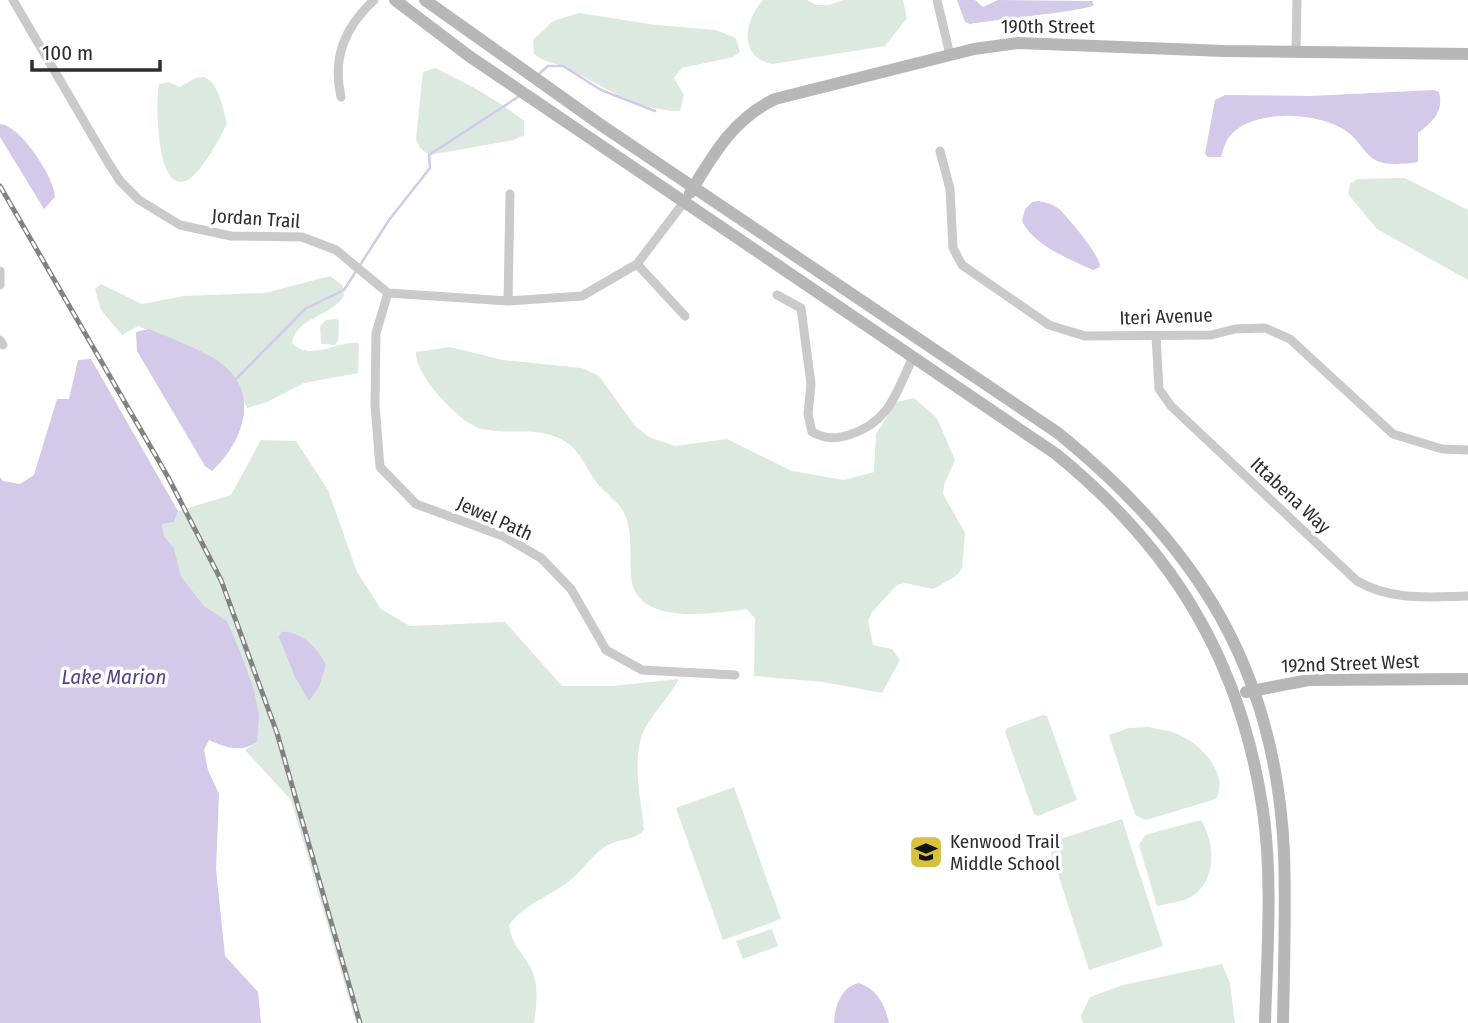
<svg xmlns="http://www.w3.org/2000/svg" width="1468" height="1023" font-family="'Fira Sans Condensed',sans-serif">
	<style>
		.green { fill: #dce9e1 }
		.water { fill: #d3c9e8 }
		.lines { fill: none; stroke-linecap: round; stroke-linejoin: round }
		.stream { stroke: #d3c9e8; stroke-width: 2.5 }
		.street { stroke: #cacaca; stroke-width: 9 }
		.secondary { stroke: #b7b7b7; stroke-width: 12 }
		.rail-casing { stroke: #828282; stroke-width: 5 }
		.rail { stroke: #fff; stroke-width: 2.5; stroke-dasharray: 8; stroke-linecap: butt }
		.labels { text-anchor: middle; stroke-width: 7; stroke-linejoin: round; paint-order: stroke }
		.street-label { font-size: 19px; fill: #2d2d2d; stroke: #fff }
		.poi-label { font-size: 19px; fill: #2d2d2d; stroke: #fff; text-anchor: start }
		.water-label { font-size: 21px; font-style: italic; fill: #594288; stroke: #fff }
	</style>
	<rect width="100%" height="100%" fill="#fff"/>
	<!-- green -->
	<path class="green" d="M763 0H807L816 5H829L844 0H903L907 18 885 46 772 64C738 57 744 21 763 0Z
		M579 13 656 25 716 30 736 38 740 52 733 57 682 68 674 78 684 95 680 111C635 111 603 85 564 67 553 62 543 62 534 54L533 40 553 21Z
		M435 68C465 82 498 100 524 121V135L514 140 429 155 420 148 416 139 423 72Z
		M204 77C220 85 222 107 227 123 221 137 200 175 186 181 155 193 156 99 159 84L168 82 180 87 195 78Z
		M1405 178 1468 210V280L1377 229 1348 194 1350 184 1357 179Z
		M330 276 343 286 344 296C331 317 296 317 292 343 311 362 336 341 359 343L358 373 304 383 267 402 247 408 233 375 215 359 138 326 122 335 101 310 95 289 101 284 142 304 184 296 265 293Z
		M336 319 339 320 338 341 335 345 321 344 320 326 326 320Z
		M450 347 503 360 582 368 599 376 635 426 649 437 675 446 727 439 792 471 844 480 874 472 876 434 896 402 914 398 937 418 955 460 944 485 943 494 965 533 962 568 956 576 933 589 905 583 897 585 872 612 868 621 873 645 892 649 900 660 882 693 823 682 754 676 755 618 746 609C715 613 642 626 632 583 628 560 634 536 625 515 620 502 605 494 597 483 588 472 581 453 569 444 540 424 514 436 482 429 460 424 414 374 416 352Z
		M261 440 296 441 328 490 357 572 381 609 410 626 505 622 562 686H612L679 679C670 695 658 708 648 723 629 753 641 797 644 830 634 841 622 838 610 844 596 851 588 863 578 873 558 894 527 901 509 925 512 948 526 954 533 973 539 990 536 1007 534 1023H356L291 800 245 750 257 742 227 621 204 606 181 576 174 548 164 536 162 523 174 522 178 511 231 495Z
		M1043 715 1047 716 1077 800 1038 816 1034 814 1005 732 1007 728Z
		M1148 727C1157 729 1167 730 1175 733 1199 742 1230 773 1216 799L1146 820 1135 815 1109 735 1129 728Z
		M734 787 781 919 723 940 676 808Z
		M1122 819 1163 946 1089 970 1048 843Z
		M1201 820C1214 842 1218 876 1194 895 1185 902 1168 903 1157 906L1139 845 1145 835Z
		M772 929 778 946 743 959 736 941Z
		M1222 964 1230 983 1235 1023H1083L1081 1016 1090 997 1123 985Z"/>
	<!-- water -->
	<path class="water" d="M957 0H975L983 7 998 0 1092 1 1094 5C1088 11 988 20 970 24L965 22Z
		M1434 90 1439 92C1444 112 1433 121 1418 133V162C1405 164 1386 166 1375 160 1365 154 1358 140 1349 133 1322 112 1252 107 1229 137 1225 142 1223 151 1221 157H1208L1205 154 1215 100 1225 95 1311 96Z
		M0 124C20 125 55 178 55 197L44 209 0 137Z
		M1038 201C1046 202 1052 204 1059 209 1068 217 1102 258 1100 267L1093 270C1069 259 1033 245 1022 221L1025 209 1032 202Z
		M149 329C166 336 204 351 218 361 262 391 244 441 212 471L205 466 137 351 136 332Z
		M91 359 178 511 174 522 162 524 164 536 174 548 181 576 204 606 227 621 241 654 254 690 259 716 257 742C240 753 227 748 209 740L204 750 208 770 219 794 216 869 225 956 258 992 261 1023H0V477L3 481 20 484 34 475 57 399H69L78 360Z
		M281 632C300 630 319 649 326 665L319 687 309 701 295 677 279 637Z
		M859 983C878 990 885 1005 889 1023H834C835 1006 841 987 859 983Z"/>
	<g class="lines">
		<!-- stream -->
		<path class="stream" d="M537 76 548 66H563L601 90 655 111
			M236 379 305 309 344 290 389 220 430 168 429 155 518 97"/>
		<!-- street -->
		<path class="street" d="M13 0 106 159 120 181 139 200 180 225 231 236 302 237 336 250 388 293 508 301 582 296 637 264 684 202
			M937 0 950 55
			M1296 52 1297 0
			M341 97C332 57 345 27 374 0
			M940 151 950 189 953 248 962 265 1049 325 1085 336 1211 335 1235 329 1265 328 1290 339 1393 434 1442 449 1468 450
			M637 264 685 316
			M0 271V285
			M388 293 376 333 375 405 380 467 416 504 503 536 541 558 571 589 606 650 642 670 735 675
			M777 295 801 308 811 384 808 414 812 432C826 439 834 439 849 435 890 422 896 393 913 357
			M508 301 510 194
			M1156 336 1159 389 1171 406 1357 581C1392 601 1428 597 1468 596
			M0 340 3 345"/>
		<!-- secondary -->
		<path class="secondary" d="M395 0 469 56 1056 454C1173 549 1241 661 1263 811 1273 880 1267 954 1265 1023
			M425 0 601 125 1058 433C1197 546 1276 669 1284 853 1286 909 1284 967 1283 1023
			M690 193C713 155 733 119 775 99L974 49 1018 43 1224 51 1468 54
			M1246 692 1309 680 1468 679"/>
		<!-- rail casing -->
		<g class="rail-casing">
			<path id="rail" d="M0 186 168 477 221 580 277 733 360 1023"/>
		</g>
		<!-- rail -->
		<use href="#rail" class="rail"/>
	</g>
	<!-- icons -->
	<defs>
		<g id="school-square" transform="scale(1.75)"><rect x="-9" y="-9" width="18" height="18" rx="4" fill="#d6c23d" stroke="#fff"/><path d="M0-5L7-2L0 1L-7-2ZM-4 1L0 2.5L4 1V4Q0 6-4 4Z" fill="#111"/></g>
	</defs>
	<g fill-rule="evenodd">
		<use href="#school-square" x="926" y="852"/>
	</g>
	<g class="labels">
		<!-- street labels -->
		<g class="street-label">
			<text x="1048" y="33">190th Street</text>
			<text transform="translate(256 218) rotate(4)" y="7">Jordan Trail</text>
			<text transform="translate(1166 316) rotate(-2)" y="7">Iteri Avenue</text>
			<text transform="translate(1291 495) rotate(43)" y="7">Ittabena Way</text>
			<text transform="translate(495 518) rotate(24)" y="7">Jewel Path</text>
			<text transform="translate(1350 663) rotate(-2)" y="7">192nd Street West</text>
		</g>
		<!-- poi labels -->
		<g class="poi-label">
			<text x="950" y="848">Kenwood Trail<tspan x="950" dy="22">Middle School</tspan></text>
		</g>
		<!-- water labels -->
		<g class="water-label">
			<text x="114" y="684">Lake Marion</text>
		</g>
	</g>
	<!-- scale -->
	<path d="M32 60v10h128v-10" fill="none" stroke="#2d2d2d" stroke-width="3.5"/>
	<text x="42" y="60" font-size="21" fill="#2d2d2d" stroke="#ffffff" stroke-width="5" paint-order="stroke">100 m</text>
</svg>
